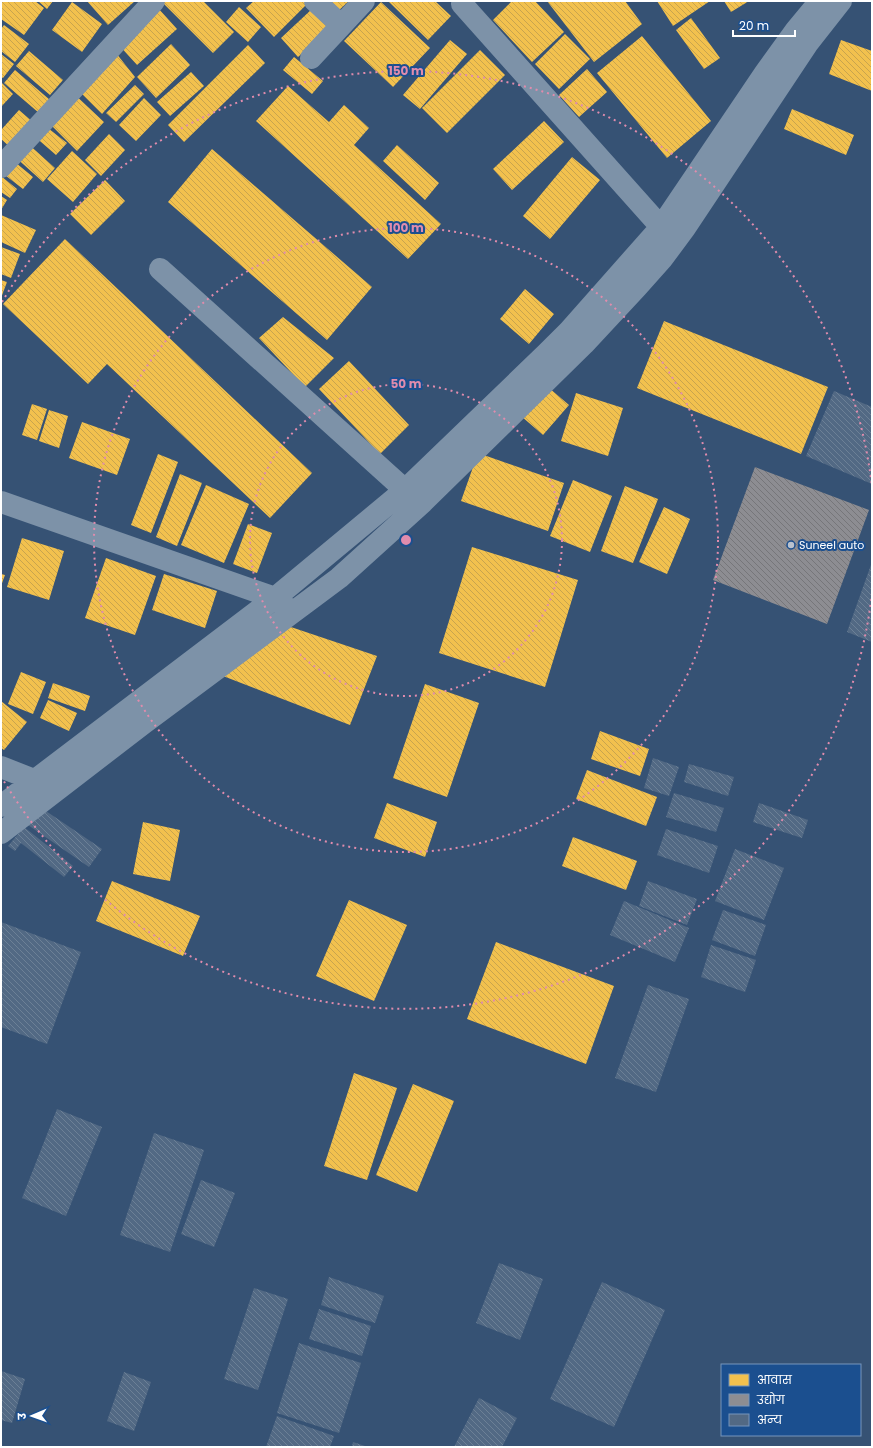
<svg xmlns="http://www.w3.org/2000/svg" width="873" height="1448" font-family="Poppins,'Noto Sans Devanagari',sans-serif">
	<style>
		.homes { fill: url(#homes-back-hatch) }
		.industry { fill: url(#industry-back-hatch) }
		.building { fill: url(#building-back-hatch) }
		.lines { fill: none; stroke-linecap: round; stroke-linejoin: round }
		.minor { stroke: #7d92a8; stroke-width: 22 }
		.ring { fill: none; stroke: #e08cad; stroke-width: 2; stroke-dasharray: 2 4 }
		.poi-dot { fill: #b9c2ce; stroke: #1b4f8f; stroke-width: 1.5 }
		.labels { text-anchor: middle; stroke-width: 4; stroke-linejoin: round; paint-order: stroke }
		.poi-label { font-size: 11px; fill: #fff; stroke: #1b4f8f; text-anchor: start }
		.centre { fill: #e08cad; stroke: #1b4f8f; stroke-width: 2 }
		.ring-label { font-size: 12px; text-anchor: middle; font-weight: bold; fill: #e08cad; stroke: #1b4f8f; stroke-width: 4; stroke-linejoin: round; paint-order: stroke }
	</style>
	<defs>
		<pattern id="homes-back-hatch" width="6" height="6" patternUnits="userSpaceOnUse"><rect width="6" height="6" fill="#f2c14e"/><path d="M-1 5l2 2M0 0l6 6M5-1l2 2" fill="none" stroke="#c8a44e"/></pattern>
		<pattern id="industry-back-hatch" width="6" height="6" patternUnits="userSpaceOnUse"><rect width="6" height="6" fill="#8d8d92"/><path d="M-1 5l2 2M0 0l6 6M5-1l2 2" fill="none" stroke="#76767a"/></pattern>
		<pattern id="building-back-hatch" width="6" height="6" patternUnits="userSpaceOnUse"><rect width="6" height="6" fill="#526984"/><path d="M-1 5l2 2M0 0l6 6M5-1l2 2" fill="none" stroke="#6c8096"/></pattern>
	</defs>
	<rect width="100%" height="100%" fill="#365274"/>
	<!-- homes -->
	<path class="homes" d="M1 1H35L44 8 24 35 1 19Z
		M38 1H53L47 9Z
		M87 1H135L108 25Z
		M165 1H203L234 32 213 53 163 3Z
		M254 1H304L307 4 274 37 246 8Z
		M328 1H349L337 12Z
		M388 1H435L451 16 428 40Z
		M512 1H535L564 32 532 62 493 20Z
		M547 1H625L642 24 594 62Z
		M657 1H710L673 26Z
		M724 1H749L731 12Z
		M72 2 102 24 82 52 52 30Z
		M381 2 430 48 393 87 344 41Z
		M239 7 261 27 248 42 226 22Z
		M158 8 177 29 137 65 118 44Z
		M312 9 330 28 298 57 281 38Z
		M691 18 720 58 704 69 676 30Z
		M4 25 29 44 15 62 1 51V29Z
		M565 34 590 59 559 89 535 64Z
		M642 36 711 121 667 158 597 73Z
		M450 40 467 54 420 109 403 95Z
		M841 40 872 51V91L829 74Z
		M171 44 190 65 156 98 137 77Z
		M248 45 265 63 184 142 168 125Z
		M480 50 505 75 447 133 422 108Z
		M29 51 63 80 50 95 16 66Z
		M116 53 135 77 102 114 79 91Z
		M1 54 14 64 3 78 1 77Z
		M294 57 323 81 312 94 283 70Z
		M587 69 607 92 579 117 559 95Z
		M15 70 50 100 39 113 4 83Z
		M191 72 204 86 170 116 157 102Z
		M1 82 13 94 1 107Z
		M135 85 144 94 116 122 106 113Z
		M288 86 329 122 344 105 369 128 354 145 441 224 408 259 256 121Z
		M72 92 104 122 77 151 46 120Z
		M144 98 161 115 136 141 119 125Z
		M792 109 854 135 846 155 784 129Z
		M19 110 33 122 11 148 1 139V130Z
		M544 121 564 142 512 190 493 169Z
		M44 125 67 143 56 155 33 135Z
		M109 134 125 150 101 176 85 160Z
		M26 142 55 168 43 182 13 155Z
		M397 145 439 183 425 200 383 161Z
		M212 149 372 287 327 340 168 202Z
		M72 151 97 174 73 202 47 179Z
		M572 157 600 180 550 239 523 216Z
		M10 158 33 177 23 189 1 172Z
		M1 176 17 189 10 198 1 192Z
		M105 180 125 201 91 235 70 214Z
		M1 196 7 200 1 210Z
		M1 215 36 230 25 253 1 242Z
		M65 239 312 473 270 518 107 364 88 384 3 304Z
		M1 247 20 254 11 278 1 274Z
		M1 280 7 282 1 298Z
		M525 289 554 314 529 344 500 319Z
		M283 317 334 358 305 387 259 338Z
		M664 321 828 387 801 454 637 388Z
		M349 361 409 425 380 454 319 389Z
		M548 387 569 405 543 435 521 416Z
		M576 393 623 408 608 456 561 441Z
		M32 404 47 409 37 440 22 435Z
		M49 410 68 416 59 448 39 441Z
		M82 422 130 439 117 475 69 458Z
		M478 453 564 483 548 531 461 501Z
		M158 454 178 462 151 533 131 525Z
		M180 474 202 483 177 546 156 537Z
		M573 480 612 496 590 552 550 536Z
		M206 485 249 504 224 563 181 545Z
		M625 486 658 499 633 563 601 551Z
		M664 507 690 519 667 574 639 562Z
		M248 524 272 533 257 573 233 564Z
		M22 538 64 551 49 600 7 587Z
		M472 547 578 580 545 687 439 653Z
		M106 558 156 576 135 635 85 618Z
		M1 574 5 575 1 586Z
		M164 574 217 591 205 628 152 610Z
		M282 624 377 656 350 725 223 676Z
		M21 672 46 682 33 714 8 704Z
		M53 683 90 696 85 711 48 698Z
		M425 684 479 703 447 797 393 778Z
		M48 700 77 713 69 731 40 718Z
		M1 701 27 722 4 750 1 748Z
		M600 731 649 749 640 776 591 759Z
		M587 770 657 797 646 826 576 799Z
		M387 803 437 822 425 857 374 838Z
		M143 822 180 830 170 881 133 874Z
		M573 837 637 861 626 890 562 866Z
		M112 881 200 916 183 956 96 921Z
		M349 900 407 925 374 1001 316 976Z
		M496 942 614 986 586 1064 467 1019Z
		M354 1073 397 1088 367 1180 324 1166Z
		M413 1084 454 1101 417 1192 376 1175Z"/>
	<!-- industry -->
	<path class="industry" d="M755 467 869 510 827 624 713 580Z"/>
	<!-- building -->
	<path class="building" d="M834 391 872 407V484L806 456Z
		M872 562V642L847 632Z
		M653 758 679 767 669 796 644 788Z
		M689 764 734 777 728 796 684 782Z
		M674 793 724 808 716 832 666 817Z
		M759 803 808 820 802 838 753 822Z
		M40 807 102 849 89 867 28 825Z
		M24 827 73 866 64 877 21 843 15 851 8 846Z
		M666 829 718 846 709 873 657 855Z
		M735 849 784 868 764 920 715 901Z
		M648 881 697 899 687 925 639 906Z
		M624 901 689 928 675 962 610 935Z
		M723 910 766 925 755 956 712 940Z
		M1 922 81 952 47 1044 1 1027Z
		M711 945 756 960 745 992 701 977Z
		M648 985 689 999 656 1092 615 1078Z
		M57 1109 102 1127 66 1216 22 1198Z
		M154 1133 204 1150 170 1252 120 1235Z
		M201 1180 235 1193 214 1247 181 1234Z
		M499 1263 543 1279 520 1340 476 1323Z
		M329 1277 384 1296 375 1323 321 1305Z
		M602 1282 665 1310 614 1427 550 1399Z
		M254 1288 288 1299 258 1390 224 1379Z
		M319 1309 371 1326 362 1356 309 1339Z
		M299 1343 361 1363 339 1433 277 1413Z
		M1 1371 25 1379 12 1423 1 1420Z
		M124 1372 151 1382 134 1431 107 1421Z
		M479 1398 517 1418 502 1447H454Z
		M277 1416 334 1436 330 1447H266Z
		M353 1442 368 1447H352Z"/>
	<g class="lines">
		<!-- minor -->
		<path class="minor" d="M315 1 341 25
			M462 4 661 227
			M311 58 364 1
			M1 167 154 1
			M160 269 405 490
			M1 502 275 598 285 606
			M1 767 34 780 43 789
			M1 806 275 598 405 490 546 354 569 331 661 227 765 73 796 30 820 1
			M1 833 144 723 339 578 423 502 584 344 637 287 662 259 685 228 808 43 841 1"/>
	</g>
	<!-- distance rings -->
	<g class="ring">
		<circle cx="406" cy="540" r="156"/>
		<circle cx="406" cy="540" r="312"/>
		<path d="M872 593A469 469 0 0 1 2 778M2 302A469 469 0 0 1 872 487"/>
	</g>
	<!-- markers -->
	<circle class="poi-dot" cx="791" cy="545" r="4"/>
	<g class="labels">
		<!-- poi labels -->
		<g class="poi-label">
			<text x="799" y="549">Suneel auto</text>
		</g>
	</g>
	<circle cx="406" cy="540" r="6" class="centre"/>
	<g class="ring-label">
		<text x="406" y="75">150 m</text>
		<text x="406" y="232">100 m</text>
		<text x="406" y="388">50 m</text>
	</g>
	<!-- border -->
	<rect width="873" height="1448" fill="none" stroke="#ffffff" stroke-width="4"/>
	<!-- legend -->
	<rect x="721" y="1364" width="140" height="72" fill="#1b4f8f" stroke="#7695bc"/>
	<rect x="729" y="1374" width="20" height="12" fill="#f2c14e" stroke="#7695bc"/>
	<text x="757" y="1384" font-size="12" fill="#ffffff">आवास</text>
	<rect x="729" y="1394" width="20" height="12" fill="#8d8d92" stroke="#7695bc"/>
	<text x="757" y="1404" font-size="12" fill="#ffffff">उद्योग</text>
	<rect x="729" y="1414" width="20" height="12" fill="#526984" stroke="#7695bc"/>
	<text x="757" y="1424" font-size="12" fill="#ffffff">अन्य</text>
	<!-- north arrow -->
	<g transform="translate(32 1416) rotate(268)" stroke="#1b4f8f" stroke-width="3" paint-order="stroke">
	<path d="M0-3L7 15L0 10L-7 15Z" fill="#ffffff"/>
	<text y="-6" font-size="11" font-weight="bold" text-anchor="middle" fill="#ffffff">उ</text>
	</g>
	<!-- scale -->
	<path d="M733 30v6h62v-6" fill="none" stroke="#ffffff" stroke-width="2"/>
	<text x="739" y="30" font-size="12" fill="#ffffff" stroke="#1b4f8f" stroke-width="3" paint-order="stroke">20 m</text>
</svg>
